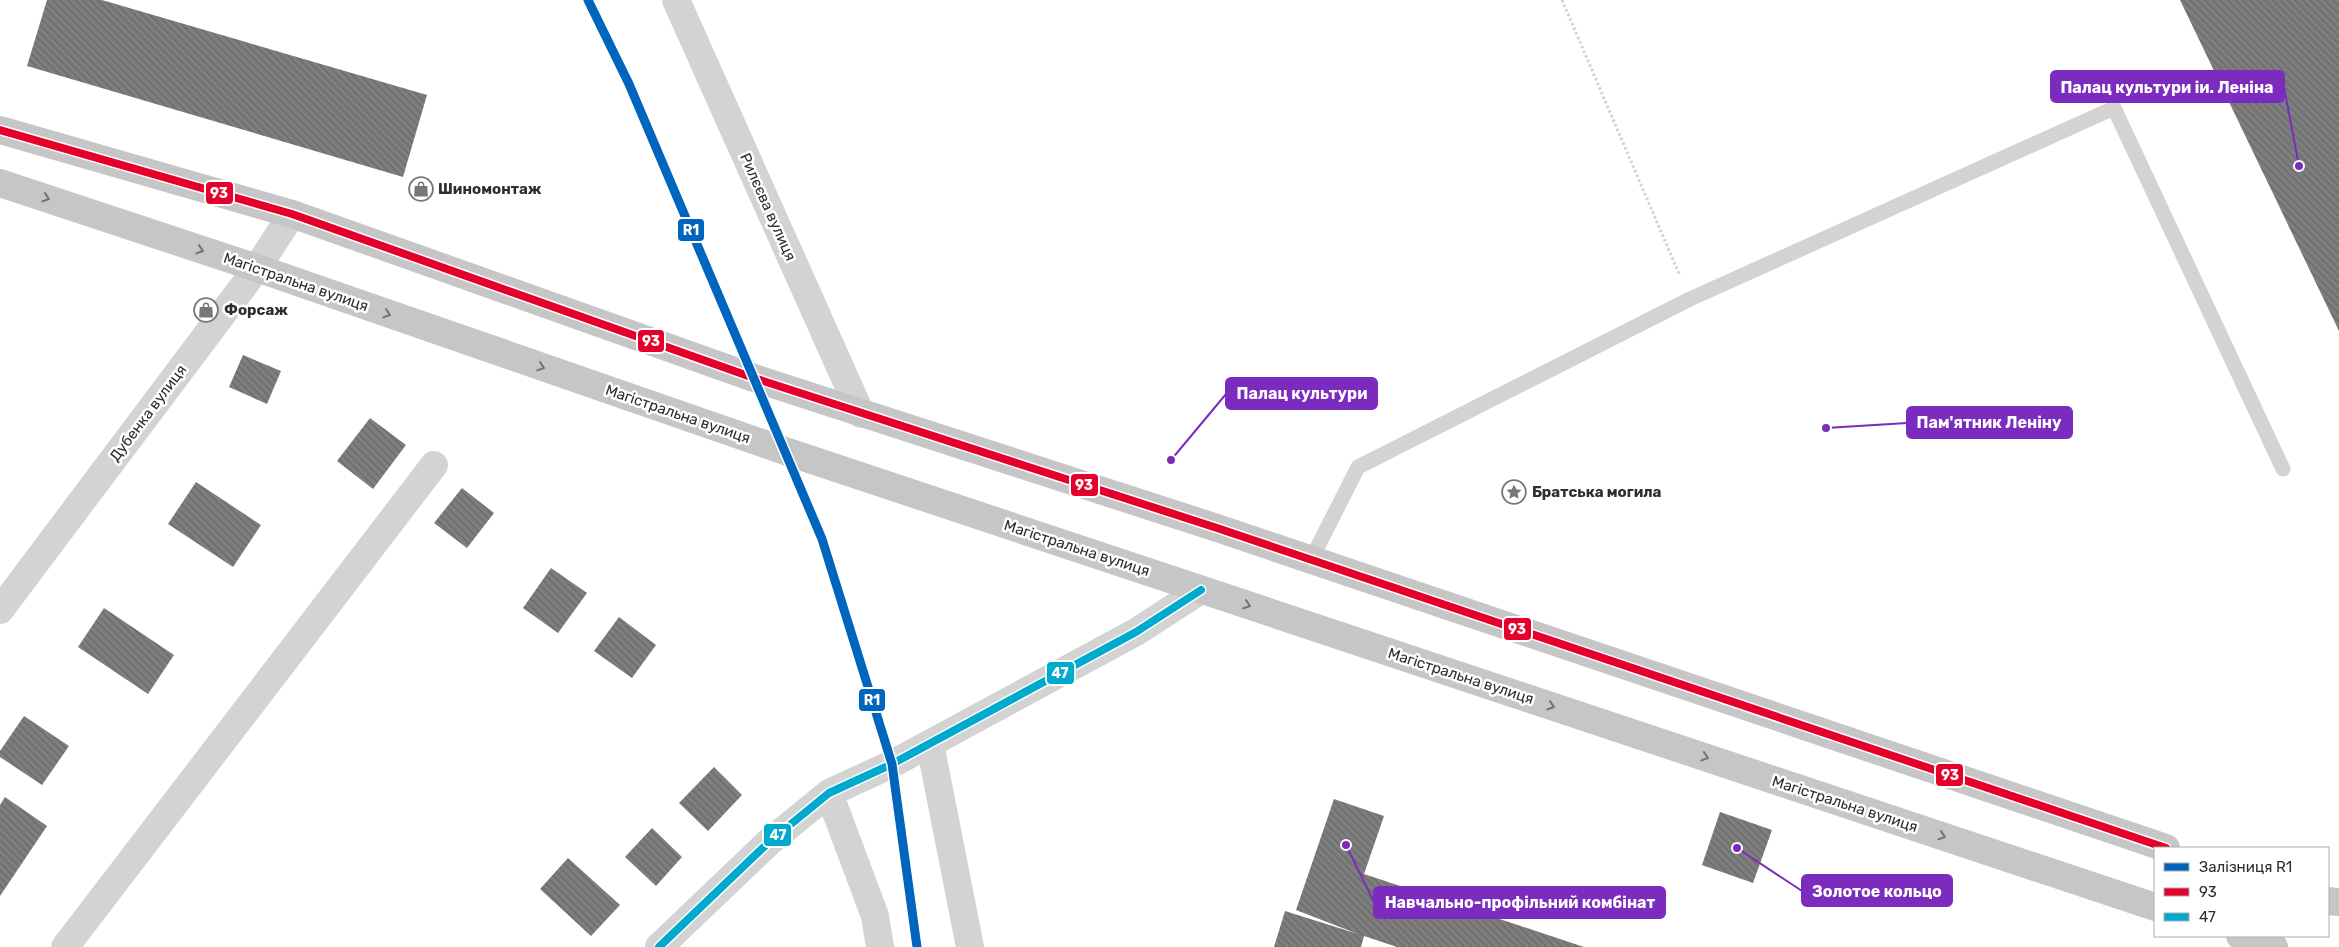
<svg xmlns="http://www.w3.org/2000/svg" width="2339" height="947" font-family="Rubik,sans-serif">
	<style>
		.building { fill: url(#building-back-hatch) }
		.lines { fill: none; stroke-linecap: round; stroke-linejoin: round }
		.path { stroke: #d3d3d3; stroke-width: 3; stroke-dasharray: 2.5 2.5; stroke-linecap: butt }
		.service { stroke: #d3d3d3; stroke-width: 15 }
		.minor { stroke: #d3d3d3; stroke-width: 28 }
		.primary { stroke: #c6c6c6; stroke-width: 28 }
		.bus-1-casing { stroke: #fff; stroke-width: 11 }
		.bus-2-casing { stroke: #fff; stroke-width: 11 }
		.bus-1 { stroke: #e4002b; stroke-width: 8 }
		.bus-2 { stroke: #00a9ce; stroke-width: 8 }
		.rail-1-casing { stroke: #fff; stroke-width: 12 }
		.rail-1 { stroke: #0065bd; stroke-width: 9 }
		.oneway { stroke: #727272 }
		.labels { text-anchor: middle; stroke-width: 5; stroke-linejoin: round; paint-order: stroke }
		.poi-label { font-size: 15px; font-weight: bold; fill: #2e2e2e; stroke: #fff; text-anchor: start }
		.street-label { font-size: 15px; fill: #2e2e2e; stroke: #fff }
		.leader { fill: none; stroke: #7b2cbf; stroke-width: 2 }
		.callout-dot { fill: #7b2cbf; stroke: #fff; stroke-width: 2 }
		.callout { fill: #7b2cbf; stroke: #7b2cbf; stroke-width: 2 }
		.callout-label { font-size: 16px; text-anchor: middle; font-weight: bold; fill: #fff }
		.line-badge { stroke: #fff; stroke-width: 2 }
		.badge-label { font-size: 14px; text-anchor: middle; font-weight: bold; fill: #fff }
	</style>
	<defs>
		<pattern id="building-back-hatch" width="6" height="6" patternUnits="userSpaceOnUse" patternTransform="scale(1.25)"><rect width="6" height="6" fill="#7e7e7e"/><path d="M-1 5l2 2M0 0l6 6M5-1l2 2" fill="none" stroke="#686868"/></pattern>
	</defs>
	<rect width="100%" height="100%" fill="#fff"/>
	<!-- building -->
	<path class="building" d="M47 0H102L427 95 403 177 27 66Z
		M2180 0H2339V331Z
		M243 355 281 371 267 404 229 387Z
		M370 418 406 445 373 489 337 461Z
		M196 482 261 525 233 567 168 524Z
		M462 488 494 513 467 548 434 523Z
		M551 568 587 593 558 633 523 608Z
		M104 608 174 655 148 694 78 647Z
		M619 617 656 645 632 678 594 651Z
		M24 716 69 746 42 785 0 757V751Z
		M714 767 742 795 708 831 679 803Z
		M5 797 47 826 0 896V805Z
		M1334 799 1384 816 1364 874 1584 947H1397L1364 936 1361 947H1274L1285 911 1358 934 1296 910Z
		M1720 812 1772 830 1753 883 1702 865Z
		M652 828 682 857 656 886 625 857Z
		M568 858 620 905 591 936 540 889Z"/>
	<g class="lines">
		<!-- path -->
		<path class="path" d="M1562 0 1680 276"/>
		<!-- service -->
		<path class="service" d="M1311 560 1358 467 1690 299 2114 108 2283 469"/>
		<!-- minor -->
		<path class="minor" d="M676 0 861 414
			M0 610 257 268 292 214
			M930 744 970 947
			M829 793 875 916 880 947
			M65 947 434 465
			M659 947 769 842 829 793 892 764 1136 632 1201 590"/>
		<!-- primary -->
		<path class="primary" d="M0 130 292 214 754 378 1217 528 2166 848
			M0 183 257 268 785 451 2155 907
			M2328 901 2339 902
			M2240 936 2274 947"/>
		<!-- bus-1 casing -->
		<g class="bus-1-casing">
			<path id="bus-1" d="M0 130 292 214 754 378 1217 528 2166 848"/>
		</g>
		<!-- bus-2 casing -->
		<g class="bus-2-casing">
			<path id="bus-2" d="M659 947 769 842 829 793 892 764 1136 632 1201 590"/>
		</g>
		<!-- bus-1 -->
		<use href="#bus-1" class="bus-1"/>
		<!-- bus-2 -->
		<use href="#bus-2" class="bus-2"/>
		<!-- rail-1 casing -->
		<g class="rail-1-casing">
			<path id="rail-1" d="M588 0 629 84 822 539 892 764 917 947"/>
		</g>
		<!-- rail-1 -->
		<use href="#rail-1" class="rail-1"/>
	</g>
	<!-- one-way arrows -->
	<defs><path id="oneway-chevron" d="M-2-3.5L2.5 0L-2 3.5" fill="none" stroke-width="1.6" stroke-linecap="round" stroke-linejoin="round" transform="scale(1.25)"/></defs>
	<g class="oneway">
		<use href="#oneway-chevron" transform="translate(46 198) rotate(18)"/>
		<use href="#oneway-chevron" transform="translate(200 250) rotate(18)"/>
		<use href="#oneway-chevron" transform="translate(387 314) rotate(19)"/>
		<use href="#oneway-chevron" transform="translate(541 367) rotate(19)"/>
		<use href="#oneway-chevron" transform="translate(1247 605) rotate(18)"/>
		<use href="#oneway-chevron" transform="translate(1551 706) rotate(18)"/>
		<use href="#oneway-chevron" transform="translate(1705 757) rotate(18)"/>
		<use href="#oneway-chevron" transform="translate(1942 836) rotate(18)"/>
	</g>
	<!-- icons -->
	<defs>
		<g id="shop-ring" transform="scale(1.25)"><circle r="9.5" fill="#fff" stroke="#777" stroke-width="1.5"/><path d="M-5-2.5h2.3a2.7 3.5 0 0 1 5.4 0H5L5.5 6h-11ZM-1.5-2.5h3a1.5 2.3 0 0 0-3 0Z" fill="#777"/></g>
		<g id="sight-ring" transform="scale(1.25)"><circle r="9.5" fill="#fff" stroke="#777" stroke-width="1.5"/><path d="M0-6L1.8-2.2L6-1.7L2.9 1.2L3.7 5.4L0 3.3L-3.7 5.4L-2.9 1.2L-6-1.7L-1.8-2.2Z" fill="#777"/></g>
	</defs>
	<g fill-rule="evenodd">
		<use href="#shop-ring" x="421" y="189"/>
		<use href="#shop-ring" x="206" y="310"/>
		<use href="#sight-ring" x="1514" y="492"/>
	</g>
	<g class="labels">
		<!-- poi labels -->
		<g class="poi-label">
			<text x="438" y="194">Шиномонтаж</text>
			<text x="224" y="315">Форсаж</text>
			<text x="1532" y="497">Братська могила</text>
		</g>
		<!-- street labels -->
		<g class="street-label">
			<text transform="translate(768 207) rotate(66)" y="5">Рилєєва вулиця</text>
			<text transform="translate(296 282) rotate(19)" y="5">Магістральна вулиця</text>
			<text transform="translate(148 413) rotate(-53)" y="5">Дубенка вулиця</text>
			<text transform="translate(678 414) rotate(19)" y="5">Магістральна вулиця</text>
			<text transform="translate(1077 548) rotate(18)" y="5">Магістральна вулиця</text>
			<text transform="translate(1461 676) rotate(18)" y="5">Магістральна вулиця</text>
			<text transform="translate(1845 804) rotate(18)" y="5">Магістральна вулиця</text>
		</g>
	</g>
	<!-- callouts -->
	<path class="leader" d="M2299 166L2284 87M1171 460L1226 394M1826 428L1907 423M1737 848L1802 891M1346 845L1374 902"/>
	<g class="callout-dot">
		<circle cx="2299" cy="166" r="5"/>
		<circle cx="1171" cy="460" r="5"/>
		<circle cx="1826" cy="428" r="5"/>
		<circle cx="1737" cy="848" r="5"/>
		<circle cx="1346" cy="845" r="5"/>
	</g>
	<g class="callout">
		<rect x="2051" y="71" width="233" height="31" rx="5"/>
		<rect x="1226" y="378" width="151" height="31" rx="5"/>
		<rect x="1907" y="407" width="165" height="31" rx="5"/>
		<rect x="1802" y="875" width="150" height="31" rx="5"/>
		<rect x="1374" y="887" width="291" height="31" rx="5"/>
	</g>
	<g class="callout-label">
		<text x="2167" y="93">Палац культури іи. Леніна</text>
		<text x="1302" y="399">Палац культури</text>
		<text x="1989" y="428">Пам'ятник Леніну</text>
		<text x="1877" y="897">Золотое кольцо</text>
		<text x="1520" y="908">Навчально-профільний комбінат</text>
	</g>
	<g class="line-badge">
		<rect x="205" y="181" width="29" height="24" rx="5" fill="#e4002b"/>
		<rect x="677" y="218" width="28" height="24" rx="5" fill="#0065bd"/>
		<rect x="637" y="329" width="28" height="24" rx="5" fill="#e4002b"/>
		<rect x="1070" y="473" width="29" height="24" rx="5" fill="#e4002b"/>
		<rect x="1503" y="617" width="29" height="24" rx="5" fill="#e4002b"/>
		<rect x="1046" y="661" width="29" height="24" rx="5" fill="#00a9ce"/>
		<rect x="858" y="688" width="28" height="24" rx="5" fill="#0065bd"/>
		<rect x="1935" y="763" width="29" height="24" rx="5" fill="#e4002b"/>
		<rect x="763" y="823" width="29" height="24" rx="5" fill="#00a9ce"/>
	</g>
	<g class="badge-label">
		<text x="219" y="198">93</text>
		<text x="691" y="235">R1</text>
		<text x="651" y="346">93</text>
		<text x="1084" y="490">93</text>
		<text x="1517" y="634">93</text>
		<text x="1060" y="678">47</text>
		<text x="872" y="705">R1</text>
		<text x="1950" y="780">93</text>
		<text x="778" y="840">47</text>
	</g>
	<!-- legend -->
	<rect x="2154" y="847" width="175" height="90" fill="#ffffff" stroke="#ababab"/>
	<rect x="2164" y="863" width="25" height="8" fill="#0065bd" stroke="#ababab"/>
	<text x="2199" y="872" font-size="15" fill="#2e2e2e">Залізниця R1</text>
	<rect x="2164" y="888" width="25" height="8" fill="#e4002b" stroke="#ababab"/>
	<text x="2199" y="897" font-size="15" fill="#2e2e2e">93</text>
	<rect x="2164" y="913" width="25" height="8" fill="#00a9ce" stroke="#ababab"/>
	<text x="2199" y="922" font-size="15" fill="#2e2e2e">47</text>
</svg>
